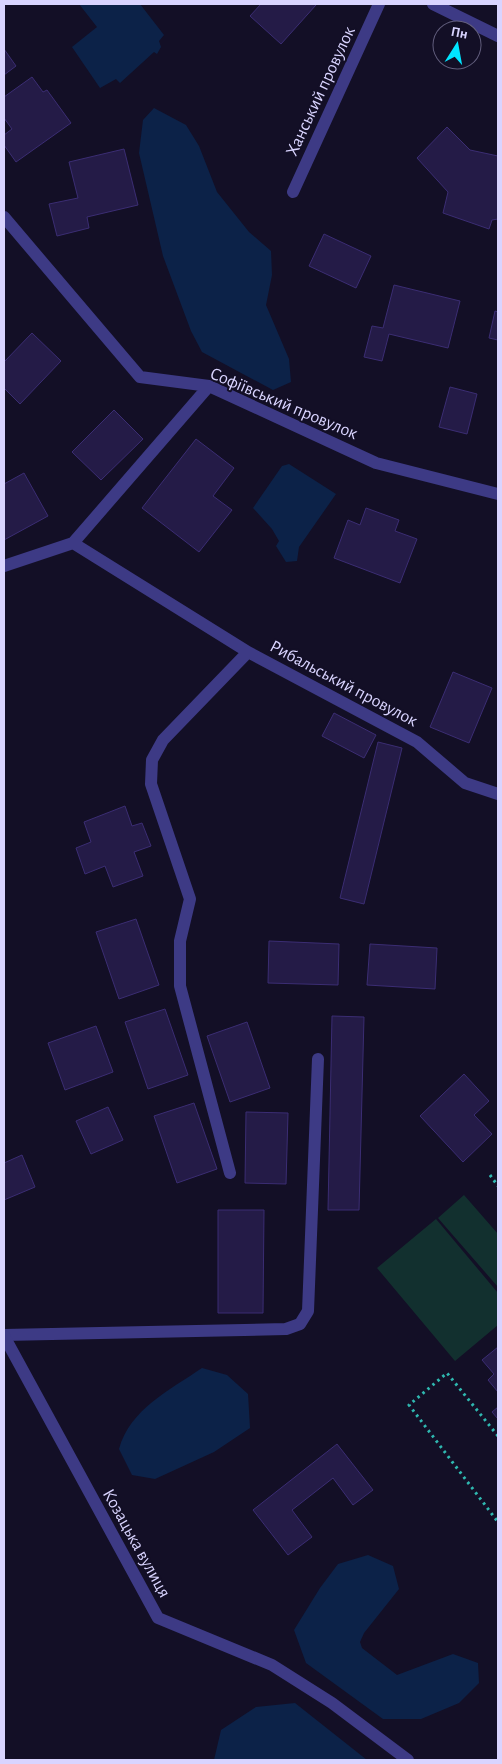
<svg xmlns="http://www.w3.org/2000/svg" width="502" height="1764" font-family="'Alegreya Sans',sans-serif">
	<style>
		.green { fill: #12302f }
		.water { fill: #0c2248 }
		.building { fill: #241b47; stroke: #3b2d73 }
		.lines { fill: none; stroke-linecap: round; stroke-linejoin: round }
		.path { stroke: #2fb8b0; stroke-width: 3; stroke-dasharray: 2.5 4; stroke-linecap: butt }
		.service { stroke: #3d3a85; stroke-width: 12 }
		.minor { stroke: #3d3a85; stroke-width: 12 }
		.labels { text-anchor: middle; stroke-width: 4; stroke-linejoin: round; paint-order: stroke }
		.street-label { font-size: 18px; fill: #d9d4ff; stroke: #130f26 }
	</style>
	<rect width="100%" height="100%" fill="#130f26"/>
	<!-- green -->
	<path class="green" d="M464 1195 498 1234V1287L438 1218Z
		M436 1219 498 1293V1325L455 1361 377 1268Z"/>
	<!-- water -->
	<path class="water" d="M79 4H140L164 35 159 41 161 47 157 54 154 52 120 83 116 79 100 88 72 47 97 27Z
		M154 108 186 125 199 146 217 192 249 232 271 251 272 275 266 305 289 359 291 382 273 390 202 352 191 331 163 256 139 153 143 120Z
		M289 464 336 494 299 547 297 561 286 562 276 546 279 541 272 529 253 508 282 466Z
		M202 1368 227 1375 248 1394 250 1428 214 1452 155 1479 132 1475 119 1449C130 1409 170 1390 202 1368Z
		M368 1555 393 1566 399 1589 364 1633 360 1642 362 1648 397 1675 453 1654 478 1663 479 1683 459 1703 421 1719H383L306 1663 294 1630 320 1588 338 1564Z
		M295 1703 367 1760H214L221 1730 256 1707Z"/>
	<!-- building -->
	<path class="building" d="M261 4H315L316 5 281 44 250 16Z
		M4 49 16 66 4 75Z
		M32 77 43 92 47 90 71 123 16 162 4 145V135L12 129 4 118V97Z
		M447 127 470 150 498 156V219L492 220 489 229 443 213 448 192 417 158Z
		M124 149 138 205 87 217 89 228 57 236 49 204 78 198 69 162Z
		M324 234 371 256 356 288 309 266Z
		M394 285 460 301 448 348 389 334 382 361 364 357 372 326 383 328Z
		M495 311 498 312V340L489 338Z
		M32 333 61 361 20 404 4 388V362Z
		M450 387 477 394 467 434 439 427Z
		M114 410 143 439 101 480 72 452Z
		M196 439 234 468 213 496 232 510 199 552 142 508Z
		M24 473 48 516 4 540V484Z
		M366 508 399 520 395 531 417 539 400 583 334 558 348 520 360 525Z
		M453 672 492 688 469 743 430 727Z
		M334 713 376 735 364 758 322 736Z
		M378 742 402 748 364 904 340 898Z
		M125 806 132 826 142 823 151 846 134 852 143 876 113 887 105 866 85 874 76 848 91 842 84 822Z
		M136 919 159 985 119 999 96 932Z
		M269 941 339 944 338 985 268 983Z
		M370 944 437 948 435 989 367 985Z
		M165 1009 188 1075 148 1089 125 1022Z
		M332 1016 364 1017 359 1210H328Z
		M247 1022 270 1088 230 1102 207 1036Z
		M96 1026 113 1072 65 1090 48 1043Z
		M464 1074 489 1101 474 1115 492 1134 463 1162 420 1116Z
		M194 1103 217 1169 177 1183 154 1116Z
		M108 1107 123 1140 91 1154 76 1121Z
		M246 1112 288 1113 286 1184 245 1183Z
		M22 1155 35 1187 4 1200V1163Z
		M218 1210H264L263 1313H218Z
		M498 1347V1392L488 1380 494 1374 482 1360Z
		M498 1407V1419L492 1412Z
		M337 1444 373 1490 353 1505 333 1478 292 1510 312 1537 288 1555 253 1510Z"/>
	<g class="lines">
		<!-- path -->
		<path class="path" d="M490 1175 498 1186
			M498 1436 447 1373 409 1405 498 1522"/>
		<!-- service -->
		<path class="service" d="M4 1335 286 1329 300 1324 308 1311 318 1059"/>
		<!-- minor -->
		<path class="minor" d="M433 4 498 36
			M293 192 379 4
			M4 217 140 377 209 386 376 463 498 494
			M73 543 248 652
			M4 566 73 543 209 386
			M230 1173 180 986V941L190 899 151 784 152 760 163 740 248 652 417 742 465 783 498 794
			M4 1336 158 1618 272 1665 332 1703 408 1760"/>
	</g>
	<g class="labels">
		<!-- street labels -->
		<g class="street-label">
			<text transform="translate(320 91) rotate(-65)" y="6">Ханський провулок</text>
			<text transform="translate(284 403) rotate(23)" y="6">Софіївський провулок</text>
			<text transform="translate(344 683) rotate(28)" y="6">Рибальський провулок</text>
			<text transform="translate(137 1543) rotate(61)" y="6">Козацька вулиця</text>
		</g>
	</g>
	<!-- border -->
	<rect width="502" height="1764" fill="none" stroke="#d9d4ff" stroke-width="10"/>
	<!-- north arrow -->
	<g transform="translate(457 45) rotate(11)"><circle r="24" fill="#130f26" stroke="#625e7d"/>
	<path d="M0-4L9 19L0 12L-9 19Z" fill="#00e5ff"/>
	<text y="-8" font-size="14" font-weight="bold" text-anchor="middle" fill="#d9d4ff">Пн</text>
	</g>
</svg>
